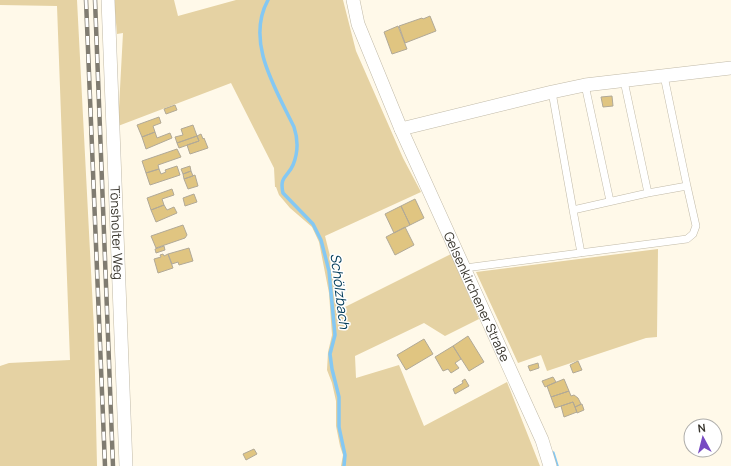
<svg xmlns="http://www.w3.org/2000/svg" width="731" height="466" font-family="Manrope,sans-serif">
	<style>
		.green { fill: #e5d2a3 }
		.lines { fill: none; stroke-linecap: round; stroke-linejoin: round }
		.stream { stroke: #84c8f3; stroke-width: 3.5 }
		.building { fill: #e0c581; stroke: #b1a997 }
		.lane-casing { stroke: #c1baa8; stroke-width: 8 }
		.street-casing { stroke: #c1baa8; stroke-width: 14 }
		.lane { stroke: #fff; stroke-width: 7 }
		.street { stroke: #fff; stroke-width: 13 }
		.rail-casing { stroke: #807c71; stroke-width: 4.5 }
		.rail { stroke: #fff; stroke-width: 3; stroke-dasharray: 9; stroke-linecap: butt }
		.labels { text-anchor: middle; stroke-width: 3; stroke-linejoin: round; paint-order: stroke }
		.street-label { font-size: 13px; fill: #37342c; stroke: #fff }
		.water-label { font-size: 14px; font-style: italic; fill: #013b58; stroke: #fff }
	</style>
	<rect width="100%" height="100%" fill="#fff9e9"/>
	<!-- green -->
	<path class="green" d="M0 0H77L94 329 97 466H0V366L9 363 70 360 57 6 0 5Z
		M114 0H174L178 16 236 0H343L356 51 403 158 421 192 325 236 330 256 331 271 337 291V311L451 254 479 319 445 336 424 323 355 356 356 378 399 365 424 426 507 382 540 466H341L343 455 340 446 336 426V401L332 383 327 370 328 352 332 335 329 293 319 242 312 227 290 208 279 195 276 187H275L274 168 231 83 118 126 123 33 117 34Z
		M658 249 657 337 646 338 547 371 541 355 518 363 476 272Z"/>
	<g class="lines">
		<!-- stream -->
		<path class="stream" d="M268 0C245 42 276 89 294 127 298 139 298 153 293 165 288 177 279 176 283 193L313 224 321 240 329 271 335 335 330 354 332 369 339 397V427L345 455 344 466
			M553 453 557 466"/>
	</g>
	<!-- building -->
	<path class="building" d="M430 16 436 31 405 43 399 26 422 18 423 19Z
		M398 26 407 49 392 54 384 32Z
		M612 96 613 106 603 107 601 97Z
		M175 105 177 110 166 114 164 109Z
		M159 117 161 123 153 126 155 132 142 137 137 125Z
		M193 125 197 136 177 143 175 137 183 135 181 129Z
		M155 132 157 138 170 133 172 138 146 149 142 137Z
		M201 134 203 139 204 138 208 148 190 154 187 145 199 141 197 136Z
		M197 136 199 141 179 148 177 143Z
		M177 149 181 157 158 165 159 169 146 173 142 161Z
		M177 166 180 175 150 185 146 173 159 169 161 174 166 172 165 170Z
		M190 166 191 171 183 174 181 169Z
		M191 171 193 176 184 179 183 174Z
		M195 175 198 186 188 189 184 179Z
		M172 189 174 195 162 199 164 205 151 210 147 198Z
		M194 194 197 202 185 206 183 198Z
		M415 199 424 218 410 225 401 206Z
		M164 205 167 210 174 207 177 213 156 222 151 210Z
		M401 206 410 225 394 233 385 214Z
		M183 225 187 235 185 238 156 248 151 236Z
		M405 227 414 245 395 255 386 237Z
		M164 246 165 250 156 253 155 249Z
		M189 248 193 261 179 265 178 262 172 264 168 254Z
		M163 254 164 256 168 254 173 268 158 273 154 259 161 257 160 255Z
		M468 336 484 362 469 371 453 346Z
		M424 339 433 354 406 370 397 355Z
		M453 346 461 359 455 363 459 368 451 373 448 369 443 371 435 357Z
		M578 361 582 370 573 373 570 365Z
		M538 363 539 368 530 371 528 366Z
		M553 377 556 382 545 387 542 381Z
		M465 379 469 386 455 394 453 389 463 383 462 381Z
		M564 379 569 391 551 397 547 386Z
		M569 391 571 396 574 395 578 398 581 404 575 407 573 402 555 408 551 397Z
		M573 402 577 412 564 417 561 406Z
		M582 404 584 410 577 413 575 407Z
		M254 449 257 454 246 460 243 454Z"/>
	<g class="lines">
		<!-- lane casing -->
		<g class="lane-casing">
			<path id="lane" d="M664 76 687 186
				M624 81 648 193
				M585 85 610 201
				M573 210 581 253
				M465 268 687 239 693 234 696 226 687 186 648 193 573 210 552 92"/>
		</g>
		<!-- street casing -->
		<g class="street-casing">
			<g id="street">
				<path id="s1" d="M108 0 126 466"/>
				<path id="s2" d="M353 0 358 24 401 129 542 440 550 466"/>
				<path d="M401 129 552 92 585 85 731 68"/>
			</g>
		</g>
		<!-- lane -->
		<use href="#lane" class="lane"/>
		<!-- street -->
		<use href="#street" class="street"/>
		<!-- rail casing -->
		<g class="rail-casing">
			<path id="rail" d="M86 0 105 466
				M95 0 113 466"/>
		</g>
		<!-- rail -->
		<use href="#rail" class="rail"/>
	</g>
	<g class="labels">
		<!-- street labels -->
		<g class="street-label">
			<text dy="5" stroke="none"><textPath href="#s1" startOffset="233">Tönsholter Weg</textPath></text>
			<text dy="5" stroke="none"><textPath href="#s2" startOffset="322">Gelsenkirchener Straße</textPath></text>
		</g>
		<!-- water labels -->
		<g class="water-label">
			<text transform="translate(340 291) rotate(83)" y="5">Schölzbach</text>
		</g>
	</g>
	<!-- north arrow -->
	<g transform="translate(703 438) rotate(353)"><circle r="19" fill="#ffffff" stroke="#afaeab"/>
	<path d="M0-3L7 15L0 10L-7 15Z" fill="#774ac2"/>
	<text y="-6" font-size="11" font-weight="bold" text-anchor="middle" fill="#37342c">N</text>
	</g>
</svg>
